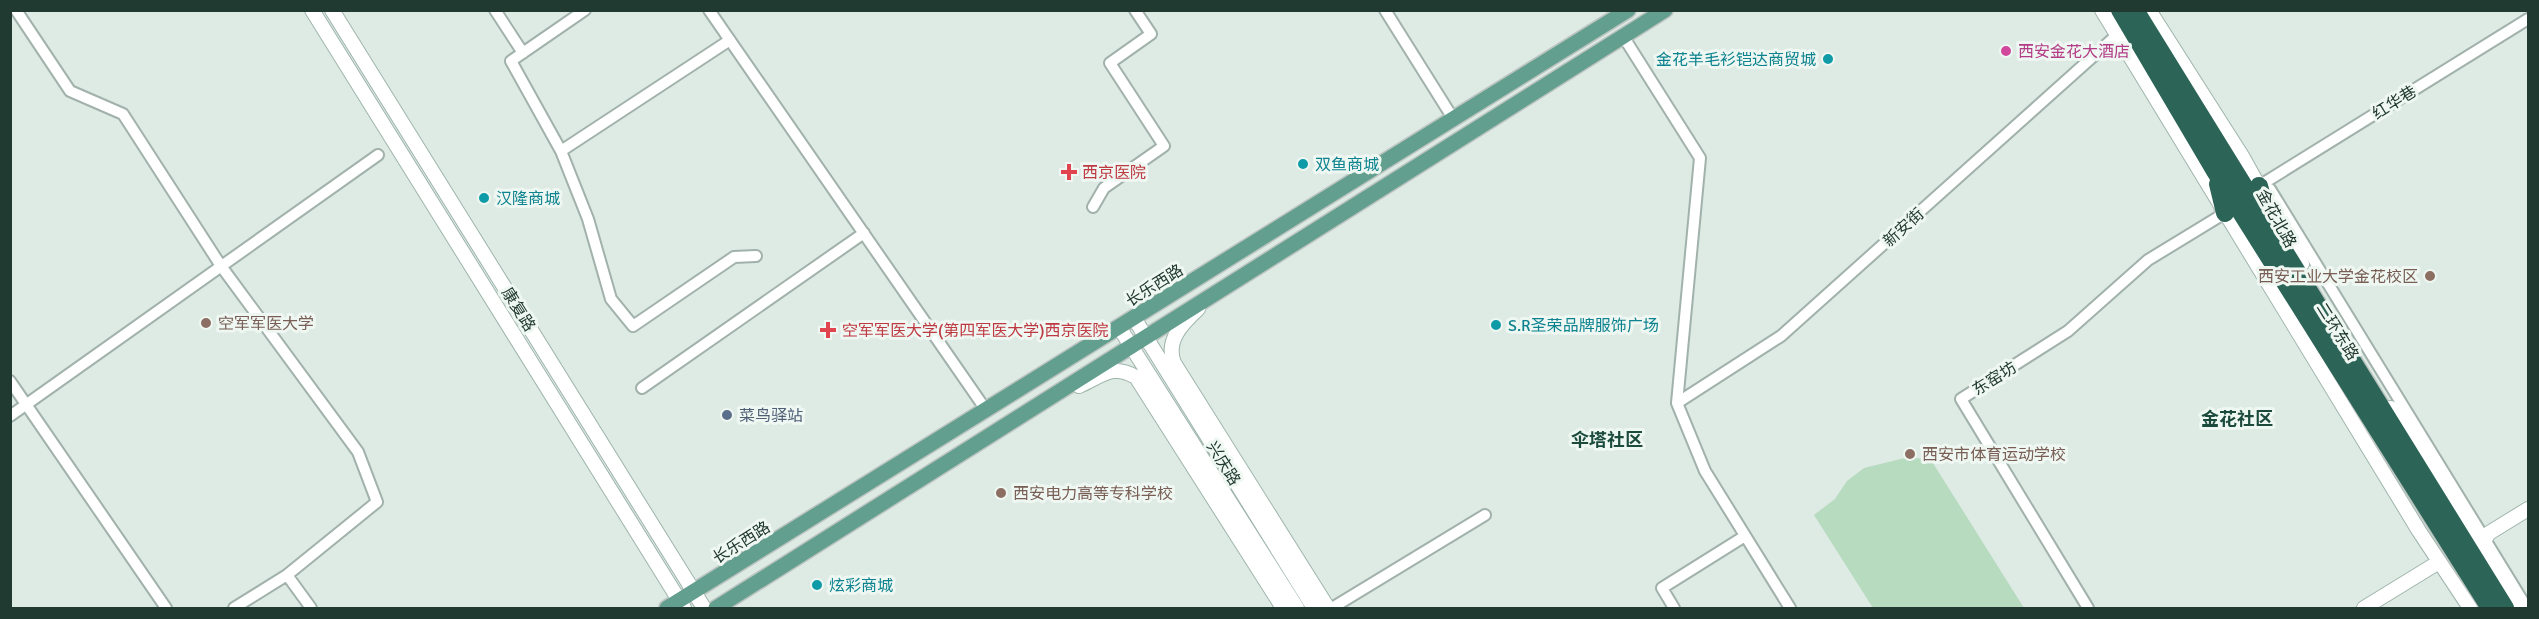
<svg xmlns="http://www.w3.org/2000/svg" width="2539" height="619" font-family="Signika,'Noto Sans SC',sans-serif">
	<style>
		.green { fill: #b7dbbf }
		.lines { fill: none; stroke-linecap: round; stroke-linejoin: round }
		.street-casing { stroke: #a1b1ab; stroke-width: 14 }
		.secondary-casing { stroke: #9eb5ac; stroke-width: 16 }
		.primary-casing { stroke: #bcc4c1; stroke-width: 18 }
		.highway-casing { stroke: #bcc4c1; stroke-width: 21 }
		.street { stroke: #fff; stroke-width: 10 }
		.secondary { stroke: #fff; stroke-width: 14 }
		.primary { stroke: #639f8e; stroke-width: 15 }
		.highway { stroke: #2c6557; stroke-width: 18 }
		.hotel-dot { fill: #d1479c; stroke: #eff7f2; stroke-width: 2 }
		.culture-dot { fill: #0f9aa8; stroke: #eff7f2; stroke-width: 2 }
		.health-dot { fill: #e0444e; stroke: #eff7f2; stroke-width: 2 }
		.education-dot { fill: #8d6e63; stroke: #eff7f2; stroke-width: 2 }
		.service-dot { fill: #5c6f8a; stroke: #eff7f2; stroke-width: 2 }
		.labels { text-anchor: middle; stroke-width: 6; stroke-linejoin: round; paint-order: stroke }
		.hotel-label { font-size: 16px; fill: #b23c85; stroke: #eff7f2; text-anchor: start }
		.culture-label { font-size: 16px; fill: #0d838f; stroke: #eff7f2; text-anchor: start }
		.street-label { font-size: 16px; fill: #203931; stroke: #eff7f2 }
		.health-label { font-size: 16px; fill: #be3a42; stroke: #eff7f2; text-anchor: start }
		.education-label { font-size: 16px; fill: #785e54; stroke: #eff7f2; text-anchor: start }
		.service-label { font-size: 16px; fill: #4e5e75; stroke: #eff7f2; text-anchor: start }
		.neighbourhood-label { font-size: 18px; font-weight: bold; fill: #1c4b3e; stroke: #eff7f2 }
	</style>
	<rect width="100%" height="100%" fill="#deeae4"/>
	<!-- green -->
	<path class="green" d="M1909 457 1931 460 2024 608H1873L1814 515 1835 499 1847 481 1864 468Z"/>
	<g class="lines">
		<!-- street casing -->
		<g class="street-casing">
			<path id="street" d="M16 10 70 91 123 114 221 266 358 452 377 502 287 575 234 608
				M495 10 523 53
				M709 10 986 410
				M1385 10 1454 120
				M1623 36 1700 158 1677 403 1705 471 1790 608
				M730 40 561 151 588 219 611 299 633 326 734 257 756 256
				M561 151 511 61 585 10
				M2259 186 2270 189 2527 608
				M2259 186 2528 19
				M1093 207 1104 188 1164 146 1110 63 1151 34 1135 10
				M10 381 166 608
				M642 388 864 233
				M1677 403 1781 336 2117 35
				M10 416 378 155
				M287 575 311 608
				M1332 608 1485 515
				M1674 608 1662 588 1745 536
				M2088 608 1961 399 2068 331 2148 260 2225 213"/>
		</g>
		<!-- secondary casing -->
		<g class="secondary-casing">
			<path id="secondary" d="M312 10 684 608
				M332 10 704 608
				M2102 10 2419 531 2470 608
				M2149 10 2242 156 2302 264
				M1198 309C1183 323 1165 340 1174 363L1328 608
				M1134 318 1314 608
				M1119 327 1297 608
				M1079 386C1102 376 1112 363 1136 377L1283 608
				M2391 408 2519 608
				M2480 548 2489 533 2528 509
				M2364 608 2439 562"/>
		</g>
		<!-- primary casing -->
		<g class="primary-casing">
			<path id="primary" d="M667 608 1628 10
				M716 608 1665 10"/>
		</g>
		<!-- highway casing -->
		<g class="highway-casing">
			<path id="highway" d="M2120 10 2215 171 2490 608
				M2135 10 2505 608
				M2218 184 2225 213
				M2259 186 2267 214"/>
		</g>
		<!-- street -->
		<use href="#street" class="street"/>
		<!-- secondary -->
		<use href="#secondary" class="secondary"/>
		<!-- primary -->
		<use href="#primary" class="primary"/>
		<!-- highway -->
		<use href="#highway" class="highway"/>
	</g>
	<!-- markers -->
	<circle class="hotel-dot" cx="2006" cy="51" r="6"/>
	<g class="culture-dot">
		<circle cx="1828" cy="59" r="6"/>
		<circle cx="1303" cy="164" r="6"/>
		<circle cx="484" cy="198" r="6"/>
		<circle cx="1496" cy="325" r="6"/>
		<circle cx="817" cy="585" r="6"/>
	</g>
	<g class="health-dot">
		<path d="M1066 163h6v6h6v6h-6v6h-6v-6h-6v-6h6z"/>
		<path d="M825 321h6v6h6v6h-6v6h-6v-6h-6v-6h6z"/>
	</g>
	<g class="education-dot">
		<circle cx="2430" cy="276" r="6"/>
		<circle cx="206" cy="323" r="6"/>
		<circle cx="1910" cy="454" r="6"/>
		<circle cx="1001" cy="493" r="6"/>
	</g>
	<circle class="service-dot" cx="727" cy="415" r="6"/>
	<g class="labels">
		<!-- hotel labels -->
		<g class="hotel-label">
			<text x="2018" y="57">西安金花大酒店</text>
		</g>
		<!-- culture labels -->
		<g class="culture-label">
			<text x="1816" y="65" text-anchor="end">金花羊毛衫铠达商贸城</text>
			<text x="1315" y="170">双鱼商城</text>
			<text x="496" y="204">汉隆商城</text>
			<text x="1508" y="331">S.R圣荣品牌服饰广场</text>
			<text x="829" y="591">炫彩商城</text>
		</g>
		<!-- street labels -->
		<g class="street-label">
			<text transform="translate(2394 102) rotate(-32)" y="6">红华巷</text>
			<text transform="translate(2277 218) rotate(61)" y="6">金花北路</text>
			<text transform="translate(1903 227) rotate(-42)" y="6">新安街</text>
			<text transform="translate(1154 285) rotate(-32)" y="6">长乐西路</text>
			<text transform="translate(519 309) rotate(58)" y="6">康复路</text>
			<text transform="translate(2338 331) rotate(58)" y="6">二环东路</text>
			<text transform="translate(1994 378) rotate(-32)" y="6">东窑坊</text>
			<text transform="translate(1224 463) rotate(58)" y="6">兴庆路</text>
			<text transform="translate(741 542) rotate(-32)" y="6">长乐西路</text>
		</g>
		<!-- health labels -->
		<g class="health-label">
			<text x="1082" y="178">西京医院</text>
			<text x="842" y="336">空军军医大学(第四军医大学)西京医院</text>
		</g>
		<!-- education labels -->
		<g class="education-label">
			<text x="2418" y="282" text-anchor="end">西安工业大学金花校区</text>
			<text x="218" y="329">空军军医大学</text>
			<text x="1922" y="460">西安市体育运动学校</text>
			<text x="1013" y="499">西安电力高等专科学校</text>
		</g>
		<!-- service labels -->
		<g class="service-label">
			<text x="739" y="421">菜鸟驿站</text>
		</g>
		<!-- neighbourhood labels -->
		<g class="neighbourhood-label">
			<text x="2237" y="425">金花社区</text>
			<text x="1607" y="446">伞塔社区</text>
		</g>
	</g>
	<!-- border -->
	<rect width="2539" height="619" fill="none" stroke="#203931" stroke-width="24"/>
</svg>
